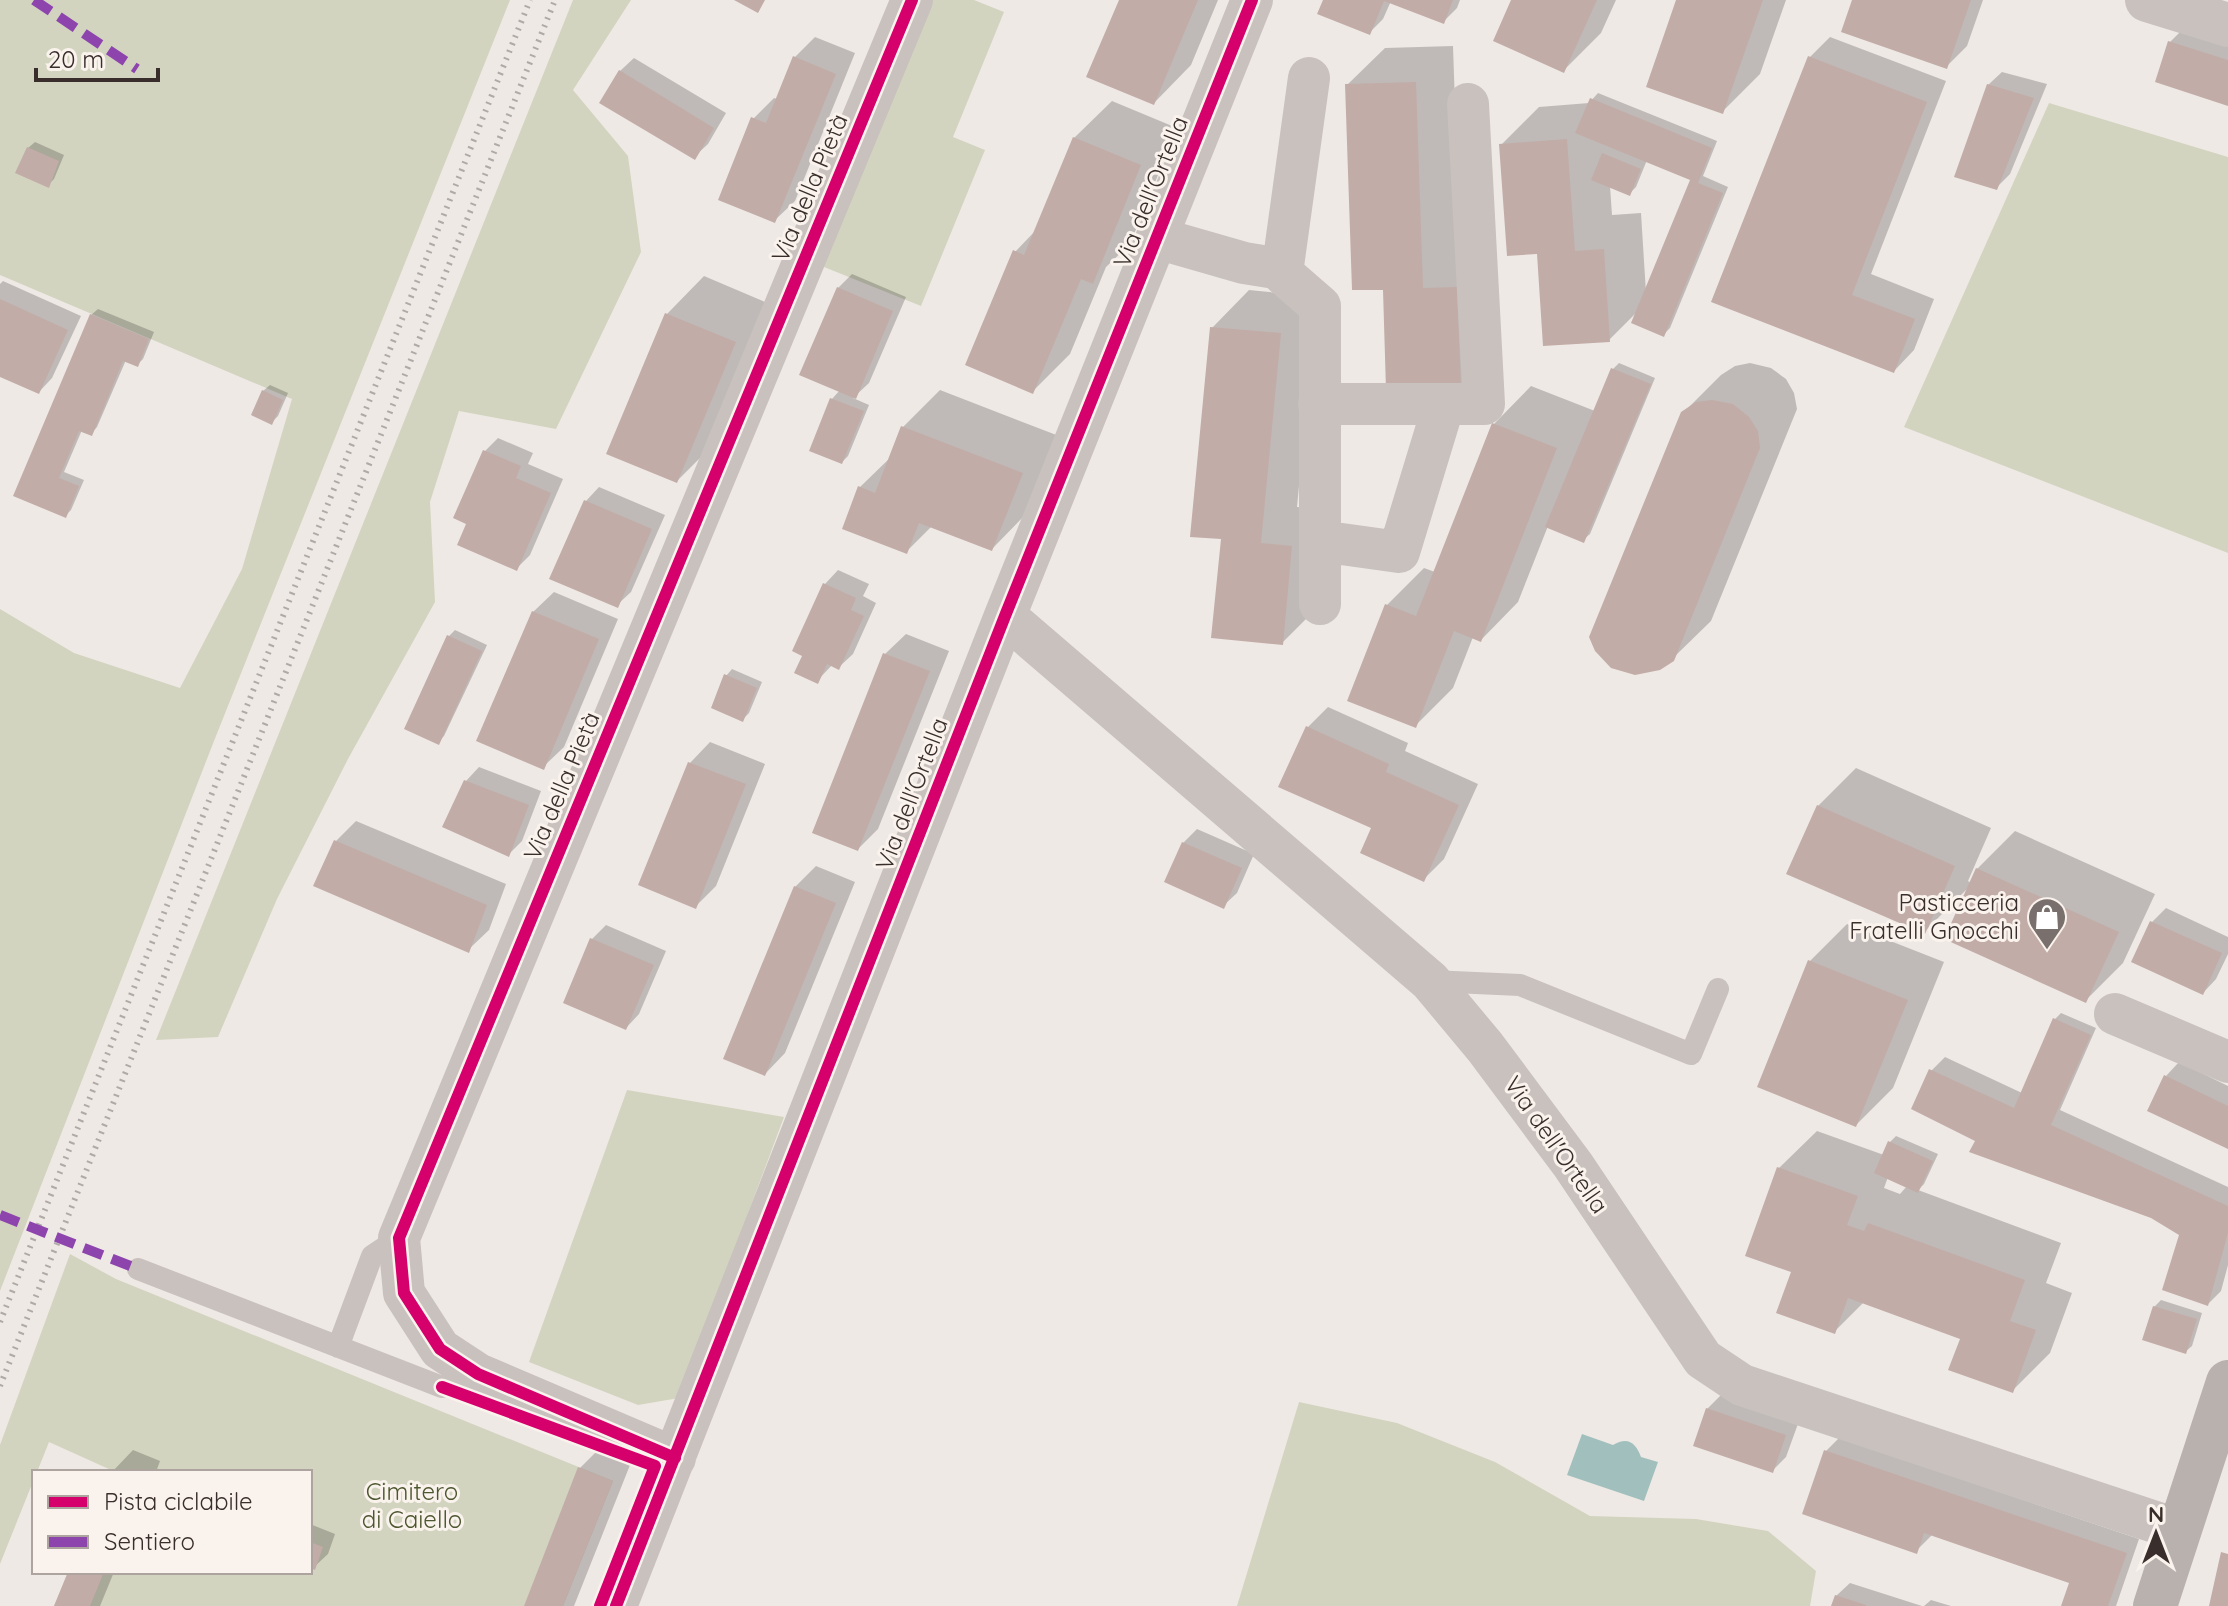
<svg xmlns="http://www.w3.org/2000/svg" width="2228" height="1606" font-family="Quicksand,sans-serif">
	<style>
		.green { fill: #d2d4bf }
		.water { fill: #a1c0bd }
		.shadow { fill: #0003; fill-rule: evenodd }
		.building { fill: #c2aca7 }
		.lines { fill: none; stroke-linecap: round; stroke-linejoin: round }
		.service { stroke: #c8c1bd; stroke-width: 22 }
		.minor { stroke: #c8c1bd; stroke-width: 42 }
		.tertiary { stroke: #c8c1bd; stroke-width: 44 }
		.secondary { stroke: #b9b1ad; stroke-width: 44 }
		.rail { stroke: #b0aaa7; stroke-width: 6; stroke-dasharray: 2 6; stroke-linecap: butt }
		.quiet { stroke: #8e44ad; stroke-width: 10; stroke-dasharray: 20 10; stroke-linecap: butt }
		.cycleway-casing { stroke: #faf3ed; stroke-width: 17 }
		.cycleway { stroke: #d6006c; stroke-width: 12 }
		.labels { text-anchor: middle; stroke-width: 6; stroke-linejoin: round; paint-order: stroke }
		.street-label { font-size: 24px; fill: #392e2b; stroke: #faf3ed }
		.poi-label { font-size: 24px; fill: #392e2b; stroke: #faf3ed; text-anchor: end }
		.park-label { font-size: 24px; fill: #4d572f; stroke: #faf3ed }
	</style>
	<rect width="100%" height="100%" fill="#efe9e5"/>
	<!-- green -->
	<path class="green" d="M0 0H510L214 741 0 1291V609L74 653 180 688 242 569 292 399 0 275Z
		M573 0H631L573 90 628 156 641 252 556 429 459 411 430 502 435 602 348 759 277 899 218 1037 156 1040Z
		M927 0H974L1004 12 953 137 985 150 921 306 819 265Z
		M2049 103 2228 157V553L1904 427Z
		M627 1090 784 1117 679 1398 638 1405 529 1362Z
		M70 1254 116 1279 613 1481 563 1606H54L68 1572H310V1472H110L111 1470 49 1442 37 1472H34V1479L0 1564V1445Z
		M1299 1402 1397 1423 1495 1462 1590 1516 1696 1519 1768 1531 1816 1571 1810 1606H1237Z"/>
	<!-- water -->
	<path class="water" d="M1582 1434 1613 1445C1628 1436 1636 1443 1641 1457L1658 1462 1644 1501 1567 1475Z"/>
	<!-- shadow -->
	<path class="shadow" d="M1121 0H1218L1191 65 1154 103Z
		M1325 0H1460L1457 8 1443 22 1391 1 1383 19 1369 33Z
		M1514 0H1616L1601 33 1564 70Z
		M1678 0H1786L1760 74 1722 112Z
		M1854 0H1983L1967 46 1947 66Z
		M2183 29 2228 43V104L2170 42Z
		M815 37 855 53 795 201 774 221 753 119 774 98 777 99 795 57Z
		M1830 37 1946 81 1871 274 1934 299 1914 350 1894 371 1714 301 1810 57Z
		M1453 46 1460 252 1497 348 1460 386 1385 288 1347 85 1385 48Z
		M634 58 726 113 708 144 694 157 620 71Z
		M2002 72 2047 84 2010 174 1996 188 1988 85Z
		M1598 93 1717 141 1703 176 1728 187 1670 328 1664 334 1639 310 1609 340 1538 252 1501 145 1539 107 1589 103ZM1647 160 1692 178 1646 293 1641 213 1612 215 1610 186 1630 193 1636 187Z
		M1112 101 1177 128 1130 244 1106 267 1070 354 1033 391 1015 252 1036 230 1074 138Z
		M35 142 64 155 54 179 48 185 28 148Z
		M852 274 906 297 869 383 853 398 869 405 848 456 842 462 811 450 832 399 840 390 838 288Z
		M704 276 772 305 714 444 677 481 609 453 667 314Z
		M3 281 81 316 52 378 39 392 0 374V284Z
		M1249 290 1317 297 1297 507 1329 509 1320 605 1282 643 1223 538 1212 328Z
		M98 309 154 332 143 359 137 365 126 360 97 427 91 434 82 430 64 472 84 480 71 510 65 516 15 495 91 315Z
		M1619 363 1655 378 1590 534 1583 540 1548 526 1518 602 1481 640 1473 637 1453 688 1416 725 1387 605 1424 568 1435 572 1494 424 1531 386 1595 411 1613 369Z
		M1750 363 1771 368 1786 379 1794 393 1797 409 1711 621 1672 659 1683 413 1721 375 1735 366Z
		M270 385 288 393 278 416 272 422 263 391Z
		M940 390 1059 436 1029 511 992 549 932 526 906 552 860 487 892 456 903 427Z
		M498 438 533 453 528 464 563 479 530 555 516 569 469 523 485 451Z
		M599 487 665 515 631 592 617 605 586 501Z
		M838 570 869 584 863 596 876 603 853 654 839 667 833 664 817 681 825 584Z
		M554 592 618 619 564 747 543 767 533 612Z
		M455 630 487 645 444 736 438 742 449 636Z
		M906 634 949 651 878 829 858 849 885 654Z
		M732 669 762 682 749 713 743 719 726 676Z
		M1328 707 1408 743 1405 751 1478 784 1444 859 1424 879 1374 827 1307 728Z
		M710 742 765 764 716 886 696 906 690 763Z
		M479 767 541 791 522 841 509 854 466 781Z
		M1856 768 1991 828 1968 881 1971 883 1977 869 2015 831 2155 894 2123 963 2086 1000 1968 888 1924 932 1818 806Z
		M356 821 506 884 489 930 468 950 336 841Z
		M1197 829 1254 854 1237 893 1223 906 1183 843Z
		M816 866 855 882 785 1053 765 1074 795 887Z
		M2166 908 2228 937V954L2216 979 2203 993 2152 922Z
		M1847 924 1944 962 1893 1088 1856 1125 1810 961Z
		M606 925 666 951 639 1014 626 1028 592 939Z
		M2061 1013 2096 1028 2060 1110 2228 1187V1265L2221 1291 2208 1304 2181 1234 2152 1216 1977 1140 1931 1071 1945 1057 2022 1093 2055 1019Z
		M2179 1062 2228 1086V1147L2166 1076Z
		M1817 1131 1884 1155 1890 1142 1896 1136 1938 1154 1924 1184 1918 1190 2061 1243 2046 1283 2072 1293 2050 1353 2012 1391 1962 1338 1864 1302 1834 1332 1794 1271 1779 1168ZM1888 1177 1907 1186 1900 1194 1884 1188Z
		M2161 1300 2202 1313 2192 1346 2185 1352 2154 1307Z
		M1721 1395 1799 1421 1786 1457 1773 1470 1707 1409Z
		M1847 1430 1955 1477 2139 1539 2116 1606H2063L2072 1582 1933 1534 1916 1551 1805 1513 1826 1451Z
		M600 1448 632 1460 574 1606H526L580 1468Z
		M133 1450 160 1461 156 1472H112Z
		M310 1524 335 1534 328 1554 314 1567 310 1566Z
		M70 1572H114L100 1606H56Z
		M1850 1583 1922 1606H1833L1836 1596Z
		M1931 1600 1951 1606H1924Z"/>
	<!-- building -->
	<path class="building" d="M734 0H765L758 13Z
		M1119 0H1198L1154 105 1086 77Z
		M1323 0H1453L1444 24 1384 1 1370 35 1317 14Z
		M1511 0H1597L1564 73 1493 41Z
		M1676 0H1763L1723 114 1646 87Z
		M1852 0H1971L1947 69 1841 32Z
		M2168 41 2228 60V106L2155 82Z
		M793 56 836 74 775 223 718 200 751 117 766 123Z
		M1808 56 1927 102 1852 295 1915 319 1894 373 1711 302Z
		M619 70 714 128 695 160 599 103Z
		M1416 82 1423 288 1457 287 1461 387 1386 390 1383 290H1352L1345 84Z
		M1987 84 2034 98 1997 190 1954 177Z
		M1590 98 1712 148 1698 183 1723 193 1664 337 1631 323 1690 180 1575 133Z
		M1073 137 1141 165 1093 284 1081 279 1033 394 965 365 1013 250 1024 255Z
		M1567 139 1575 251 1604 249 1610 342 1543 346 1537 254 1507 256 1499 144Z
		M27 147 59 161 49 188 15 173Z
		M1602 153 1641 169 1630 196 1591 180Z
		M837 287 893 311 856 399 799 375Z
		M0 299 68 330 39 394 0 377Z
		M665 313 736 342 677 483 606 454Z
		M90 314 149 339 138 367 123 361 92 436 79 431 59 478 79 486 66 518 13 496Z
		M1210 327 1281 333 1261 543 1292 546 1283 645 1211 638 1221 539 1190 537Z
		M1611 368 1651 384 1584 543 1545 527Z
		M262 390 283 400 272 425 251 415Z
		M830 398 864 411 842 464 809 451Z
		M1712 400 1733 404 1749 417 1758 431 1760 448 1674 661 1660 670 1635 675 1611 668 1595 651 1589 637 1681 412 1696 402Z
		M1492 423 1557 448 1481 642 1454 631 1416 728 1347 701 1385 604 1416 616Z
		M901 426 1023 473 992 551 919 523 907 554 842 529 858 486 875 493Z
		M483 450 521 466 516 478 551 493 517 571 457 545 466 524 453 518Z
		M584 500 652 529 618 608 549 579Z
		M823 583 856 598 851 610 864 616 839 670 827 664 818 684 794 673 802 656 792 651Z
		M532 611 599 639 544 770 476 741Z
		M447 635 482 651 439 745 404 729Z
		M883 653 930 671 858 851 812 833Z
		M724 674 757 688 743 722 711 708Z
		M1306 726 1389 764 1386 772 1459 805 1424 882 1360 853 1371 828 1278 787Z
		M688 762 746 784 696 909 638 885Z
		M464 780 529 805 509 857 442 827Z
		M1817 805 1955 866 1925 934 1786 874Z
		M334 840 487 905 469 953 313 886Z
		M1182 842 1242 868 1224 909 1164 882Z
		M1976 868 2119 932 2086 1003 1944 939Z
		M794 886 836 903 765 1076 723 1059Z
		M2150 921 2222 953 2203 995 2131 962Z
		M590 938 654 965 626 1030 563 1003Z
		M1808 960 1908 1000 1856 1127 1757 1087Z
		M2053 1018 2091 1035 2051 1125 2228 1206V1233L2208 1306 2162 1290 2179 1235 2151 1218 1969 1152 1975 1141 1911 1109 1929 1069 2014 1108Z
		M2164 1075 2228 1106V1149L2147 1111Z
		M1888 1141 1933 1161 1918 1193 1874 1173Z
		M1777 1167 1858 1196 1847 1225 1864 1231 1868 1223 2025 1280 2010 1321 2036 1330 2013 1393 1948 1370 1960 1339 1848 1298 1835 1334 1776 1313 1791 1272 1745 1256Z
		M2153 1306 2197 1319 2186 1354 2142 1340Z
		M1706 1408 1786 1435 1773 1473 1693 1446Z
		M1824 1450 2127 1553 2108 1606H2061L2069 1583 1924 1533 1917 1554 1802 1514Z
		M578 1467 613 1481 563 1606H524Z
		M310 1542 323 1547 315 1570 310 1568Z
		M2221 1552 2228 1554V1606H2209Z
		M68 1572H104L90 1606H54Z
		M1835 1595 1866 1605V1606H1831Z"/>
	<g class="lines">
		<!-- service -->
		<path class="service" d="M1431 981 1520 985 1691 1054 1718 989
			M138 1269 442 1387 478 1374
			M338 1347 372 1256 399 1238"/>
		<!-- minor -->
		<path class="minor" d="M1309 78 1282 273 1320 306V604
			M1157 238 1244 263 1282 269
			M1319 404H1484L1468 104
			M1320 541 1399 552 1444 404
			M1005 616 1430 981 1485 1047 1573 1165 1703 1359 1742 1385 2179 1530
			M2115 1014 2228 1062
			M675 1458 478 1374 440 1349 404 1293 399 1238 912 0
			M616 1606 1005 616 1252 0"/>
		<!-- tertiary -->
		<path class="tertiary" d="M2147 0 2228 25"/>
		<!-- secondary -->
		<path class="secondary" d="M2155 1606 2228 1382"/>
		<!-- rail -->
		<path class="rail" d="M0 1322 530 0
			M0 1386 555 0"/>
		<!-- quiet -->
		<path class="quiet" d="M34 0 137 69
			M0 1215 138 1269"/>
		<!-- cycleway casing -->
		<g class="cycleway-casing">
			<path id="cycleway" d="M442 1387 655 1466 600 1606
				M675 1458 478 1374 440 1349 404 1293 399 1238 912 0
				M616 1606 1005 616 1252 0"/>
		</g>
		<!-- cycleway -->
		<use href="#cycleway" class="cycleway"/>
	</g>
	<!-- icons -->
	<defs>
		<g id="shop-pin" transform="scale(2)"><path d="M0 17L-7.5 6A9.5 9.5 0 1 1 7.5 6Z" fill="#796f6c" stroke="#faf3ed"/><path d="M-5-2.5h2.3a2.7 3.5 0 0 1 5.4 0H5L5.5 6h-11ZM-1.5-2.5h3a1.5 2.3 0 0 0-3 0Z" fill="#fff"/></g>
	</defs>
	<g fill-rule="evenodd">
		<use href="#shop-pin" x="2047" y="917"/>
	</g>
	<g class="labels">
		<!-- street labels -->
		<g class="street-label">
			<text transform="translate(810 188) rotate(-67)" y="8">Via della Pietà</text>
			<text transform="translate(1151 192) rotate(-68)" y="8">Via dell'Ortella</text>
			<text transform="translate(562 786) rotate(-67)" y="8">Via della Pietà</text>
			<text transform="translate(912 794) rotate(-69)" y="8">Via dell'Ortella</text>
			<text transform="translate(1556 1145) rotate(55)" y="8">Via dell'Ortella</text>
		</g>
		<!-- poi labels -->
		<g class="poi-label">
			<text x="2019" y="911">Pasticceria<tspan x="2019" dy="28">Fratelli Gnocchi</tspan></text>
		</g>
		<!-- park labels -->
		<g class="park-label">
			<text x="412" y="1500">Cimitero<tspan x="412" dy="28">di Caiello</tspan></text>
		</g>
	</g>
	<!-- legend -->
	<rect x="32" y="1470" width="280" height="104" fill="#faf3ed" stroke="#ada49f" stroke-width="2"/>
	<rect x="48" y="1496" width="40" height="12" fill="#d6006c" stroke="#ada49f" stroke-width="2"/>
	<text x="104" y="1510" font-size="24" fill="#392e2b">Pista ciclabile</text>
	<rect x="48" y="1536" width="40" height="12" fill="#8e44ad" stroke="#ada49f" stroke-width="2"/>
	<text x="104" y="1550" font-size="24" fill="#392e2b">Sentiero</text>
	<!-- north arrow -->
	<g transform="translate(2156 1534)" stroke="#faf3ed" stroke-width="6" paint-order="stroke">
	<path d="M0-6L14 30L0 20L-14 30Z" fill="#392e2b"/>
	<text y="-12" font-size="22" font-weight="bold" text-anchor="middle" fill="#392e2b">N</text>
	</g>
	<!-- scale -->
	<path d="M36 68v12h122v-12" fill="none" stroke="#392e2b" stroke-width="4"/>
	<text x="48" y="68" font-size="24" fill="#392e2b" stroke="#faf3ed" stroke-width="6" paint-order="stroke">20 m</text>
</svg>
